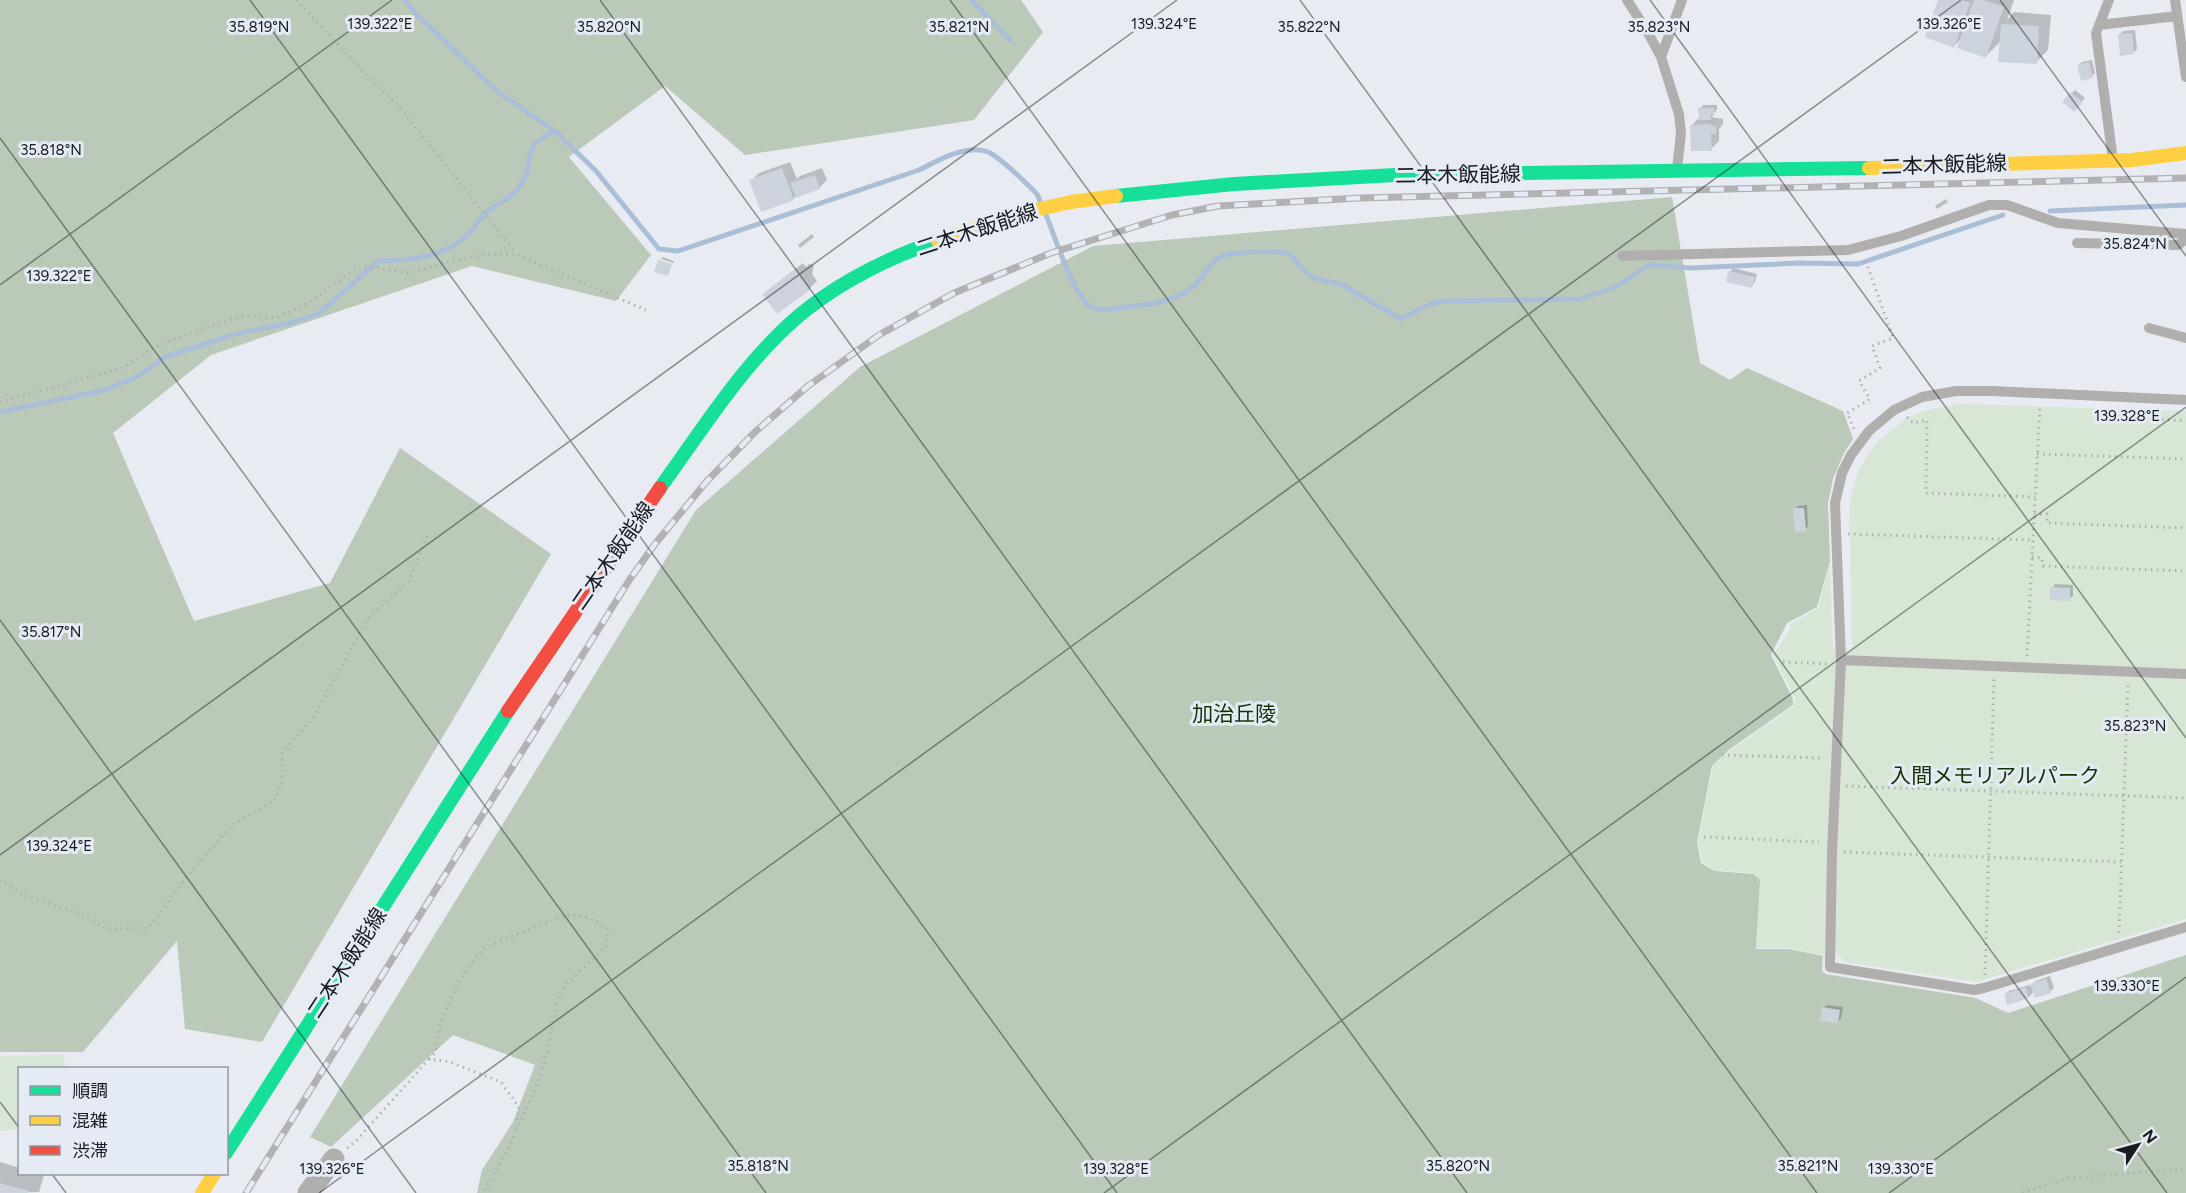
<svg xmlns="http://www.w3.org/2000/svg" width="2186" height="1193" font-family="Figtree,'Noto Sans JP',sans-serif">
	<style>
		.green { fill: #d8e6d6 }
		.forest { fill: #bbc9b9 }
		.shadow { fill: #0003 }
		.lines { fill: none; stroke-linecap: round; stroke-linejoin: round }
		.stream { stroke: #aabfd7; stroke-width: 5 }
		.building { fill: #ccd3dc }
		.path { stroke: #b1b0b1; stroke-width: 3; stroke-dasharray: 1.5 4.5; stroke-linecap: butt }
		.lane { stroke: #b1afad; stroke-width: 10 }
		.street { stroke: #b1afad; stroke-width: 21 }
		.fast { stroke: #16e098; stroke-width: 14 }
		.slow { stroke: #ffcf43; stroke-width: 14 }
		.jam { stroke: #f24e42; stroke-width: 14 }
		.rail-casing { stroke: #b2b2b5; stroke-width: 7 }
		.rail { stroke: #e5ebf5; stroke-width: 4.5; stroke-dasharray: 14; stroke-linecap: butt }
		.ticks { fill: none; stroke: #191c1f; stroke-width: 1.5; stroke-opacity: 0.45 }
		.labels { text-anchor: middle; stroke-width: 6; stroke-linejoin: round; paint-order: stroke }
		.street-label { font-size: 21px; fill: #191c1f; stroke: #e5ebf5 }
		.park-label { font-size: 21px; fill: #133200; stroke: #e5ebf5 }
		.ticks-label { font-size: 15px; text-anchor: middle; fill: #191c1f; stroke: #e5ebf5; stroke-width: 6; stroke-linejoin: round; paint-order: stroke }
	</style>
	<rect width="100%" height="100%" fill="#e8ecf2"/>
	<!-- green -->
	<path class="green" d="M1959 404 2186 411V919L1976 982 1844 962 1838 953 1821 955 1789 948H1757L1760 880 1754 873 1715 870 1702 862 1698 842 1713 766 1730 751 1794 706 1795 698 1773 655 1791 628 1789 625 1818 608 1830 563 1833 648 1852 649 1849 505 1857 475 1868 454 1878 442 1905 419 1926 410Z
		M64 1055 65 1068H20L19 1129 0 1131V1056Z"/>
	<!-- forest -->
	<path class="forest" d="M0 0H1021L1043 32 974 120 745 155 665 86 569 157 651 255 616 301 472 266 211 355 113 433 194 621 330 583 400 448 551 554 262 1042 185 1029 177 941 83 1052H0Z
		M1672 197 1700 363 1730 380 1747 368 1843 411 1853 439 1844 453 1833 479 1828 503 1830 561 1817 607 1787 623 1771 655 1793 699V705L1730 749 1712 766 1697 842 1701 863 1715 871 1754 874 1760 880 1756 949H1789L1823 956 1822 970 1825 974 1976 998 2008 1013 2186 955V1193H477L482 1170 513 1122 535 1065 453 1035 331 1147 310 1137 696 510 860 367 1093 246Z"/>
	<!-- shadow -->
	<path class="shadow" d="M1940 0H2014L2007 20 2014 12 2051 15 2048 50 2036 62 2001 41 1986 56 1963 37 1954 46Z
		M2135 30 2137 49 2133 53 2120 34 2123 31Z
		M2092 60 2095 73 2092 76 2078 66 2082 62Z
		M2075 90 2085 98 2074 110 2064 101Z
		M1703 105H1717V109L1712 117 1723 119V124L1719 129V141L1711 149 1692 125 1700 117V109Z
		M790 162 797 179 800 176 822 168 827 180 819 188 796 196 793 199 751 181 759 173Z
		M1946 199 1948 202 1937 209 1935 206Z
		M812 234 814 237 800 248 798 245Z
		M663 257 674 261V263L661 259Z
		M803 263 806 267 809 264 814 265 812 274 817 281 809 289 764 294Z
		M1733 268 1757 274 1755 282 1752 286 1730 272Z
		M1807 505 1808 526 1805 530 1795 509 1798 506Z
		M2055 584 2073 585V596L2069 599 2052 588Z
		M2050 976 2054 988 2050 992 2034 991 2029 997 2005 994 2009 991 2029 985 2030 987 2036 981Z
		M1827 1005 1843 1007 1841 1018 1838 1022 1823 1008Z
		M0 1162 20 1168V1174L44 1175 39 1192 0 1193Z"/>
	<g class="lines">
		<!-- stream -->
		<path class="stream" d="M405 0 415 13 498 92 555 131
			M971 0 1010 40
			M2050 211 2186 205
			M1046 215C1054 234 1075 301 1093 308 1103 312 1122 307 1134 306 1154 304 1178 300 1194 286 1206 276 1209 259 1226 255 1238 252 1281 249 1290 255 1298 262 1303 273 1313 277 1323 282 1333 281 1344 286L1401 319 1433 303 1447 301 1580 299 1615 287 1649 265 1691 268 1799 263 1858 264 2003 215
			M0 412 105 390 138 376 165 357 235 334 294 322 318 314 379 261C412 260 444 258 470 233 475 227 479 220 484 214 496 204 511 199 520 186 538 160 517 148 555 131L596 171 659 249 678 251 919 170C937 161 969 142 990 153 1003 160 1026 183 1037 194L1040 201"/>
	</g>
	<!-- building -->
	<path class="building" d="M1938 0H1961L1970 3 1954 48 1925 37Z
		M1974 0H1983L2004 7 1986 58 1957 48Z
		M2001 24 2039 26 2037 64 1998 62Z
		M2132 33 2134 54 2120 56 2118 34Z
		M2089 62 2093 78 2081 81 2077 65Z
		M2070 92 2083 102 2074 112 2062 102Z
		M1698 108H1714V114H1711V120H1699Z
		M1711 124V126H1716V134H1711L1712 151H1691L1690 125Z
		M782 168 794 200 761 212 749 180Z
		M815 175 820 189 796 198 790 183Z
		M658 260 672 264 668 276 654 272Z
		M795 269 810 290 777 314 762 294Z
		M1728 271 1755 277 1752 288 1726 282Z
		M1793 508H1804L1806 531 1795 532Z
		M2050 587 2070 588V601L2050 600Z
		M2046 979 2051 993 2035 998 2030 984Z
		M2026 987 2029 998 2007 1005 2004 994Z
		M1822 1007 1840 1010 1838 1023 1820 1021Z
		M0 1183 28 1191V1193H0Z"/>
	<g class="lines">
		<!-- path -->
		<path class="path" d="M296 0 380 89 397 104 515 252
			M0 402 123 368 155 347 215 324 243 316 275 318 307 304 357 268 372 267 409 273 451 261 491 254H516L646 310
			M2157 412V419L2186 421
			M1907 417 1913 423 1927 420 1926 493 2035 497
			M1854 429 1847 413 1870 399 1859 381 1880 368 1872 346 1893 338 1865 259
			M2037 454 2186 459
			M2034 514H2047V523L2186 528
			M1848 534 2033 540
			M2032 557 2042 558 2043 566 2186 571
			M2027 656 2040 405
			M1783 662 1829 664
			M1722 755 1822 758
			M1846 786 2186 798
			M1704 837 1819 842
			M1844 852 2121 862
			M0 880 26 896 81 914 107 929 148 928 189 874 233 824 275 800 283 780 282 752 313 718 368 618 409 581 427 536
			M2119 933 2128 685
			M1985 975 1994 678
			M429 1059 436 1052C436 1022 462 969 484 949 490 944 561 916 570 915 585 914 597 921 608 930L607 946 565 985 558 996 547 1054 537 1085 516 1131
			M347 1148 356 1141 429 1059 450 1062 501 1082 519 1107C517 1120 516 1134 510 1146 501 1162 491 1176 484 1193
			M2022 1193 2069 1178 2186 1169"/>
		<!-- lane -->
		<path class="lane" d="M1627 0 1647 31 1661 57 1679 114 1681 133 1677 169
			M2109 0 2096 33 2113 160
			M2175 0 2186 77
			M2099 25 2177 16
			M1661 57 1682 0
			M2077 243 2178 245 2186 239
			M1622 256 1848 250 1901 236 1989 205H2007L2058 223 2186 234
			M2149 328 2186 338
			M2186 400 1993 391H1956L1922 397 1894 410 1869 431 1851 455 1842 473 1835 503 1841 660 1832 852 1830 967 1974 990 1984 988 2186 927
			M1841 660 2186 674"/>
		<!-- street -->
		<path class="street" d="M308 1193 334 1159"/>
		<!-- fast -->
		<path class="fast" d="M1116 196 1234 184 1395 175 1869 168
			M660 488C697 437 732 381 777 336 820 292 880 260 938 241
			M226 1153 508 711"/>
		<!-- slow -->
		<path class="slow" d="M1869 168 2132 160 2186 153
			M938 241 1022 213 1071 202 1116 196
			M202 1193 214 1174"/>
		<!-- jam -->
		<path class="jam" d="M508 711 660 488"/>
		<!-- rail casing -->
		<g class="rail-casing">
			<path id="rail" d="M246 1193 630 579 655 544 707 481 755 432 808 386 879 335 954 293 1051 253 1172 215 1218 206 1360 198 2186 178"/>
		</g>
		<!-- rail -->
		<use href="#rail" class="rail"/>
	</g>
	<!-- ticks -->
	<path class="ticks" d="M250 0 1117 1193M600 0 1467 1193M950 0 1817 1193M1300 0 2167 1193M1650 0 2186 738M2000 0 2186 256M0 138 766 1193M0 285 392 0M0 620 416 1193M0 855 1177 0M0 1102 20 1129M52 1174 66 1193M319 1193 1961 0M1104 1193 2186 407M1889 1193 2186 977"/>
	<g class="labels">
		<!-- street labels -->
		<g class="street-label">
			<text transform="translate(1944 165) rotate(-2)" y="7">二本木飯能線</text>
			<text transform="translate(1458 175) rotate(-1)" y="7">二本木飯能線</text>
			<text transform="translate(977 230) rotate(-18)" y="7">二本木飯能線</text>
			<text transform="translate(613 556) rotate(-55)" y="7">二本木飯能線</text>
			<text transform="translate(347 963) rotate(-57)" y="7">二本木飯能線</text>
		</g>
		<!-- park labels -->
		<g class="park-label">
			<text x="1234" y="721">加治丘陵</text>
			<text x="1995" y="783">入間メモリアルパーク</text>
		</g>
	</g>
	<g class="ticks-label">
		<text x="1164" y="29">139.324°E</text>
		<text x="380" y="29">139.322°E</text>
		<text x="1949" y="29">139.326°E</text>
		<text x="259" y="32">35.819°N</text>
		<text x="609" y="32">35.820°N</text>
		<text x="959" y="32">35.821°N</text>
		<text x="1309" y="32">35.822°N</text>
		<text x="1659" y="32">35.823°N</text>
		<text x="51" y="155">35.818°N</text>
		<text x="2135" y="249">35.824°N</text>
		<text x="59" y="281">139.322°E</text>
		<text x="2127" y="421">139.328°E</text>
		<text x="51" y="637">35.817°N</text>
		<text x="2135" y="731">35.823°N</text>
		<text x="59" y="851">139.324°E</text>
		<text x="2127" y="991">139.330°E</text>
		<text x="758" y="1171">35.818°N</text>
		<text x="1458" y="1171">35.820°N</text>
		<text x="1808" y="1171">35.821°N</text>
		<text x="332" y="1174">139.326°E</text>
		<text x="1116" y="1174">139.328°E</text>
		<text x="1901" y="1174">139.330°E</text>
	</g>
	<!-- legend -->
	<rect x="18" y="1067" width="210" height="108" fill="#e5ebf5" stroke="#93989f" stroke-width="1.5"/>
	<rect x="30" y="1086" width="30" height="9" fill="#16e098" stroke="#93989f" stroke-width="1.5"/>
	<text x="72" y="1097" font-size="18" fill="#191c1f">順調</text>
	<rect x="30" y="1116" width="30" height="9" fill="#ffcf43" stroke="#93989f" stroke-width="1.5"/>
	<text x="72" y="1127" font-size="18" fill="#191c1f">混雑</text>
	<rect x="30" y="1146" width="30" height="9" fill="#f24e42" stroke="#93989f" stroke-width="1.5"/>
	<text x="72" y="1157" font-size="18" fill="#191c1f">渋滞</text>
	<!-- north arrow -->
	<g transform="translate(2138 1145) rotate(54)" stroke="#e5ebf5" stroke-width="4.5" paint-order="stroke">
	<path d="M0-4.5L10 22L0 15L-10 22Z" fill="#191c1f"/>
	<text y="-9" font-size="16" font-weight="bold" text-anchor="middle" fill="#191c1f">N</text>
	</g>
</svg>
